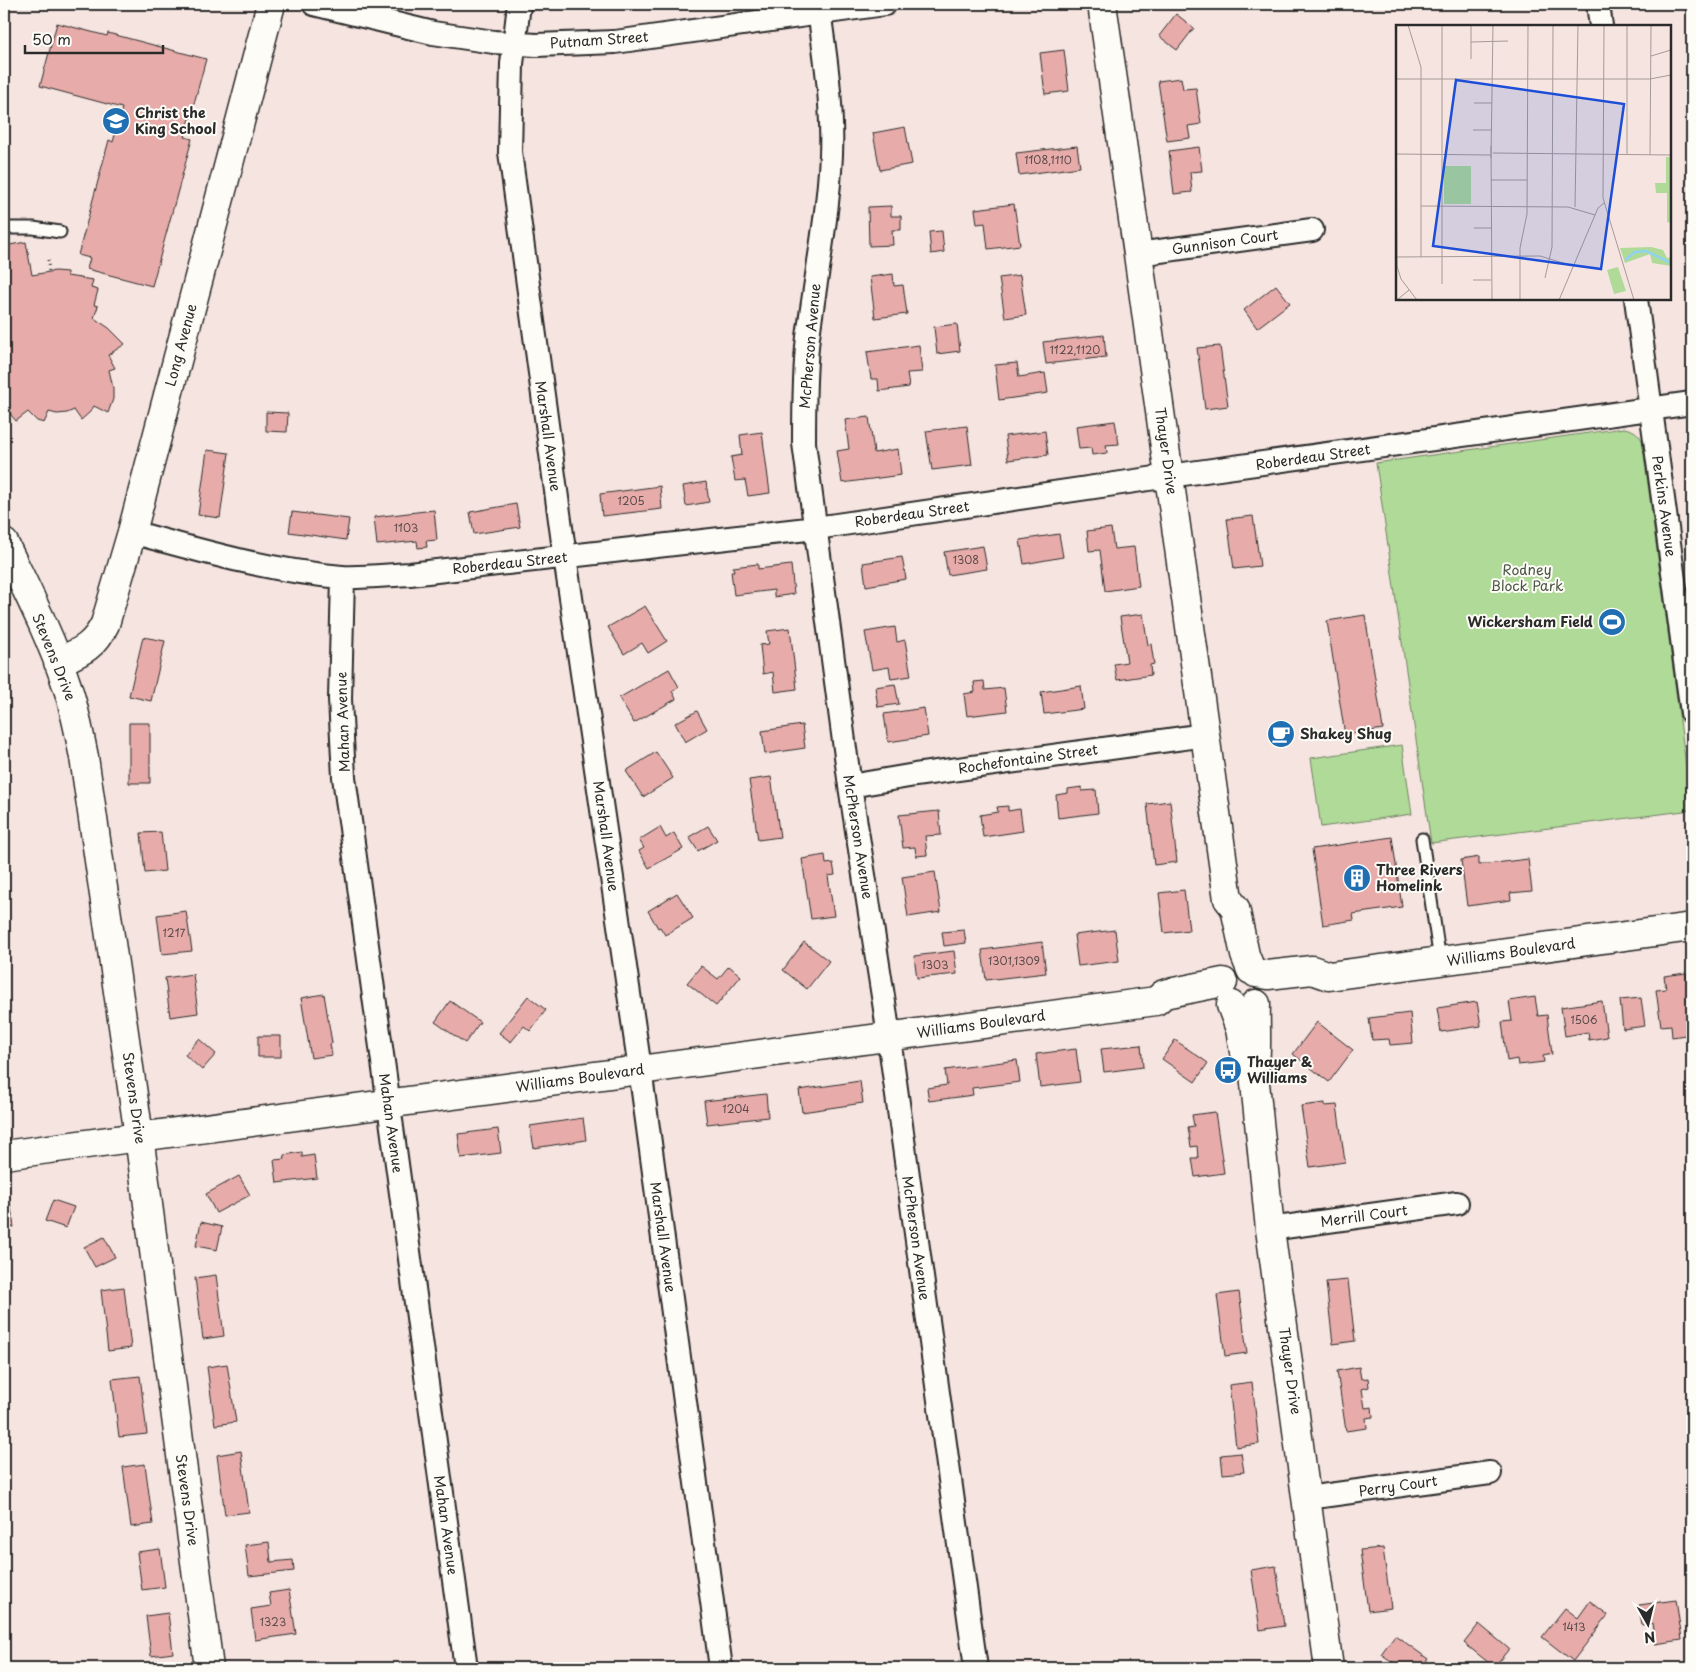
<svg xmlns="http://www.w3.org/2000/svg" width="1696" height="1672" font-family="'Playpen Sans',sans-serif">
	<style>
		.green { fill: #b0da98; stroke: #6e8262 }
		.building { fill: #e7acaa; stroke: #2b2b2b }
		.lines { fill: none; stroke-linecap: round; stroke-linejoin: round }
		.lane-casing { stroke: #2b2b2b; stroke-width: 15 }
		.street-casing { stroke: #2b2b2b; stroke-width: 26 }
		.secondary-casing { stroke: #2b2b2b; stroke-width: 31 }
		.path { stroke: #2b2b2b; stroke-width: 3; stroke-dasharray: 1 4; stroke-linecap: butt }
		.lane { stroke: #fdfcf7; stroke-width: 11 }
		.street { stroke: #fdfcf7; stroke-width: 22 }
		.secondary { stroke: #fdfcf7; stroke-width: 28 }
		.labels { text-anchor: middle; stroke-width: 4; stroke-linejoin: round; paint-order: stroke }
		.number-label { font-size: 11px; fill: #5a4b4b }
		.street-label { font-size: 14px; fill: #2b2b2b; stroke: #fdfcf7 }
		.poi-label { font-size: 14px; font-weight: bold; fill: #2b2b2b; stroke: #fdfcf7; text-anchor: start }
		.park-label { font-size: 14px; fill: #4c5746; stroke: #fdfcf7 }
		.inset-river { fill: none; stroke: #90d3f1; stroke-width: 2.5 }
		.inset-road { fill: none; stroke: #a59a98; stroke-width: 1 }
		.view { fill: #1d4ed8; fill-opacity: 0.15; stroke: #1d4ed8; stroke-width: 2.5 }
		.inset-edge { fill: none; stroke: #2b2b2b; stroke-width: 2.5 }
	</style>
	<rect width="100%" height="100%" fill="#f6e4e0"/>
	<filter id="ink" filterUnits="userSpaceOnUse"><feTurbulence type="fractalNoise" baseFrequency=".02" numOctaves="2"/><feDisplacementMap in="SourceGraphic" scale="10" xChannelSelector="R" yChannelSelector="G"/><feConvolveMatrix kernelMatrix="1 2 1 2 8 2 1 2 1" color-interpolation-filters="sRGB"/></filter>
	<g filter="url(#ink)">
		<!-- green -->
		<path class="green" d="M1624 428C1634 430 1637 432 1642 440L1692 810 1431 843 1376 463Z
			M1402 745 1412 814 1321 827 1311 758Z"/>
		<!-- building -->
		<path class="building" d="M1176 14 1194 28 1177 50 1159 36Z
			M57 23 107 36 108 33 206 59 185 137 192 139 152 286 87 269 90 258 78 255 109 140 113 142 122 108 40 86Z
			M1064 50 1069 91 1045 94 1040 53Z
			M1181 78 1183 89 1196 88 1201 124 1188 126 1190 138 1167 141 1158 81Z
			M905 127 912 164 880 170 873 133Z
			M1077 146 1080 167 1019 175 1016 153Z
			M1199 147 1202 171 1190 172 1192 192 1174 194 1169 151Z
			M1014 204 1020 245 988 249 985 223 977 224 975 209Z
			M891 206V216H901V230H892L893 245 869 246 868 207Z
			M942 231 944 252 931 254 929 232Z
			M26 242 32 275 55 271 67 272V276L93 280 91 288 98 290 94 305 98 306 94 318 109 328 125 344 108 355 115 368 109 370 113 388V399L108 413 94 406 90 412 81 420 74 410 67 413 57 414 49 412 44 423 37 421 28 412 16 421 11 415 5 399 6 378 4 377V246Z
			M893 274 894 286 903 285 907 314 875 318 870 277Z
			M1020 275 1026 315 1005 318 999 278Z
			M1276 285 1290 303 1257 328 1244 310Z
			M957 324 960 351 937 354 934 327Z
			M1104 335 1106 357 1046 364 1043 342Z
			M919 345 922 372 907 373 909 387 879 391 878 379H871L867 352Z
			M1220 346 1228 406 1205 409 1197 348Z
			M1017 363 1019 377 1045 373 1048 393 999 400 995 365Z
			M266 412 288 413 287 432 266 431Z
			M869 417 874 453 898 449 901 475 842 483 837 451 849 449 845 420Z
			M1115 421 1119 444 1106 445 1107 453 1092 455 1091 448 1079 449 1076 426Z
			M967 426 972 465 932 470 926 431Z
			M1045 431 1048 455 1008 460 1005 436Z
			M762 432 770 493 748 496 745 480 735 481 731 457 742 455 740 435Z
			M207 450 229 453 220 518 198 515Z
			M706 482 709 502 686 506 683 486Z
			M660 486 662 509 602 516 600 494Z
			M516 504 520 527 474 534 470 512Z
			M434 510 437 540 426 541 427 547 418 548 417 541 377 545 374 517Z
			M292 512 349 519 346 540 289 532Z
			M1253 516 1260 566 1234 569 1227 519Z
			M1111 528 1114 549 1134 547 1139 586 1105 591 1100 550 1089 551 1087 531Z
			M1059 534 1063 557 1024 564 1020 540Z
			M983 546 987 569 948 575 944 552Z
			M902 557 906 579 866 586 863 563Z
			M758 564V569L791 565 794 594 774 597V590L734 595 731 571H734L733 567Z
			M645 606 667 641 648 653 642 643 624 654 608 627Z
			M1143 614 1148 645 1151 644 1154 664 1150 665 1151 675 1117 680 1114 664 1127 662 1120 617Z
			M1365 615 1383 729 1345 735 1327 621Z
			M895 627 897 642 905 640 911 676 891 679 889 667 872 670 865 632Z
			M790 628 797 689 775 692 773 672 763 674 760 645 769 644 767 631Z
			M143 637 165 641 151 701 129 696Z
			M669 669 679 687 672 691 676 699 634 723 619 698Z
			M984 681 985 690 1004 688 1007 711 967 716 964 694 975 692 974 682Z
			M895 684 899 704 878 707 875 687Z
			M1081 686 1084 709 1044 714 1041 692Z
			M924 708 928 736 888 742 884 714Z
			M697 711 707 729 685 742 675 723Z
			M129 723H150V783H129Z
			M802 725 805 748 765 754 762 731Z
			M1289 730 1290 736 1273 739 1272 732Z
			M656 752 673 778 643 797 626 771Z
			M771 777 780 837 758 840 749 780Z
			M1082 787V791L1096 790 1098 813 1058 818 1056 795 1068 793V789Z
			M1170 801 1177 862 1154 865 1147 804Z
			M1008 806V811L1020 809 1023 831 983 837 980 815 998 812 997 807Z
			M939 811 941 835 925 836 927 855 916 856 915 847 903 848 899 815Z
			M708 826 717 840 698 851 689 837Z
			M660 827 666 838 674 833 683 849 649 868 639 851 644 848 639 840Z
			M161 832 165 871 145 873 141 833Z
			M1392 837 1402 907 1353 914 1354 920 1323 925 1312 849Z
			M825 855 826 864 833 863 835 875 828 876 834 916 811 919 802 859Z
			M1479 857V865L1528 859 1532 891 1510 893 1511 900 1467 906 1461 860Z
			M935 872 941 912 908 917 902 877Z
			M1184 890 1189 930 1164 933 1159 893Z
			M677 893 693 918 665 935 660 927 658 928 648 911Z
			M186 911 192 951 162 954 157 915Z
			M964 930 966 943 944 946 942 932Z
			M1115 930 1119 961 1078 966 1074 935Z
			M804 942 829 961 807 989 783 970Z
			M1042 942 1046 973 986 980 982 950Z
			M954 951 957 974 917 978 914 956Z
			M701 966 718 979 729 966 741 976 716 1006 687 983Z
			M1686 973 1688 984 1692 983V1034L1672 1037 1671 1025 1661 1026 1656 990 1666 989 1664 976Z
			M193 974 198 1013 170 1017 165 978Z
			M324 994 332 1043 330 1044 332 1055 311 1058 301 998Z
			M528 996 546 1010 530 1031 524 1026 511 1042 499 1033Z
			M1535 997 1538 1016 1547 1015 1552 1054 1543 1056 1544 1062 1518 1065 1517 1059 1507 1061 1502 1022 1512 1021 1509 1001Z
			M1641 998 1645 1026 1623 1029 1620 1000Z
			M450 1001 480 1022 465 1043 435 1022Z
			M1602 1001 1607 1037 1589 1040 1588 1032 1565 1036 1561 1007Z
			M1477 1002 1481 1026 1441 1032 1437 1008Z
			M1410 1013 1413 1043 1390 1045 1389 1039 1372 1040 1369 1018Z
			M1317 1022 1353 1050 1329 1082 1293 1054Z
			M258 1036H281V1057H258Z
			M199 1039 216 1054 202 1070 185 1055Z
			M1175 1040 1208 1063 1195 1082 1162 1059Z
			M1141 1045 1143 1067 1104 1072 1101 1049Z
			M1076 1049 1080 1082 1040 1087 1036 1054Z
			M1017 1060 1020 1082 972 1088 973 1095 929 1101 927 1088 947 1085 945 1070Z
			M860 1081 863 1103 802 1112 799 1090Z
			M766 1094 768 1117 707 1124 704 1101Z
			M1325 1103V1106L1337 1105 1345 1162 1310 1167 1301 1106Z
			M1215 1112 1224 1173 1195 1177 1192 1158H1198L1197 1146 1191 1147 1188 1127 1194 1126 1192 1115Z
			M583 1118 586 1140 534 1148 530 1126Z
			M498 1129 501 1153 461 1158 458 1134Z
			M302 1152V1157L314 1155 317 1178 277 1183 274 1160 285 1159 284 1155Z
			M239 1176 250 1195 216 1213 206 1194Z
			M9 1195 14 1227 4 1229V1196Z
			M53 1200 74 1207 66 1228 45 1221Z
			M201 1222 222 1227 217 1250 196 1246Z
			M104 1237 115 1257 95 1267 84 1247Z
			M216 1275 224 1336 203 1339 195 1278Z
			M1348 1280 1355 1341 1333 1344 1326 1282Z
			M124 1287 131 1348 108 1351 101 1290Z
			M1239 1292 1247 1353 1225 1356 1217 1295Z
			M227 1364 236 1422 215 1425 207 1367Z
			M1359 1367 1361 1379 1368 1378 1369 1387 1362 1389 1365 1408 1372 1407 1373 1417 1366 1418 1367 1428 1346 1431 1337 1371Z
			M140 1376 147 1434 119 1437 112 1379Z
			M1252 1382 1259 1444 1236 1447 1229 1385Z
			M241 1451 249 1512 225 1515 217 1455Z
			M1241 1453 1244 1472 1223 1474 1221 1455Z
			M145 1464 153 1524 131 1527 123 1467Z
			M269 1542 271 1562 293 1560 294 1571 249 1576 245 1545Z
			M1383 1548 1391 1608 1368 1611 1360 1550Z
			M160 1549 165 1587 142 1590 137 1552Z
			M1276 1566 1284 1626 1260 1630 1251 1570Z
			M289 1590 296 1634 255 1640 251 1609 271 1606 269 1593Z
			M1676 1600 1682 1640 1655 1644 1652 1623 1642 1625 1639 1605Z
			M1590 1601 1608 1615 1573 1661 1542 1637 1565 1608 1578 1618Z
			M168 1613 173 1653 151 1656 146 1616Z
			M1479 1624 1509 1649 1494 1667 1464 1643Z
			M1395 1635 1428 1659 1421 1668H1401L1381 1654Z"/>
		<g class="lines">
			<!-- lane casing -->
			<g class="lane-casing">
				<path id="lane" d="M4 228H33L60 232
					M1422 839 1440 961"/>
			</g>
			<!-- street casing -->
			<g class="street-casing">
				<path id="street" d="M314 4 433 33 494 42 536 45 615 42 885 4
					M519 4 512 64 510 152 565 557 640 1069 721 1668
					M818 4C825 53 833 105 831 155 828 216 816 276 808 337 804 372 804 408 804 443L850 786 885 1009 976 1668
					M1598 4 1601 26
					M1138 254 1312 230
					M1636 299 1692 713
					M132 532C201 551 270 571 342 577 364 578 388 575 410 574L816 528 1169 476 1692 403
					M343 577 340 699 344 777 466 1668
					M850 786 915 775 1205 735
					M1270 1229 1457 1203
					M1307 1498 1490 1473"/>
			</g>
			<!-- secondary casing -->
			<g class="secondary-casing">
				<path id="secondary" d="M1102 4 1138 254 1228 899 1235 908 1245 955 1251 970
					M4 543C26 589 51 637 67 686 75 709 79 733 84 757L139 1136 209 1668
					M58 662C80 652 94 647 105 624L132 532 271 4
					M1256 973 1268 975 1312 970 1329 976 1692 927
					M1256 1004C1255 1027 1258 1051 1254 1073L1270 1229 1329 1668
					M1231 1005 1240 1029 1245 1057
					M4 1155 1156 1001 1164 994 1223 982"/>
			</g>
			<!-- path -->
			<path class="path" d="M4 87 9 89
				M48 260 49 273"/>
			<!-- lane -->
			<use href="#lane" class="lane"/>
			<!-- street -->
			<use href="#street" class="street"/>
			<!-- secondary -->
			<use href="#secondary" class="secondary"/>
		</g>
	</g>
	<!-- icons -->
	<defs>
		<g id="school-disc" transform="scale(1.4375)"><circle r="9.5" fill="#1f6fb2" stroke="#fdfcf7"/><path d="M0-5L7-2L0 1L-7-2ZM-4 1L0 2.5L4 1V4Q0 6-4 4Z" fill="#fff"/></g>
		<g id="stadium-disc" transform="scale(1.4375)"><circle r="9.5" fill="#1f6fb2" stroke="#fdfcf7"/><path d="M0-5a6.5 5 0 1 0 0 10a6.5 5 0 1 0 0-10ZM-3.5-1.8h7v3.6h-7Z" fill="#fff"/></g>
		<g id="cafe-disc" transform="scale(1.4375)"><circle r="9.5" fill="#1f6fb2" stroke="#fdfcf7"/><path d="M-5.5-4.5H6V0H3Q3 3.5 0 3.5H-2.5Q-5.5 3.5-5.5 0ZM3-3.2v2h1.7v-2ZM-6 4.5H4V6H-6Z" fill="#fff"/></g>
		<g id="building-disc" transform="scale(1.4375)"><circle r="9.5" fill="#1f6fb2" stroke="#fdfcf7"/><path d="M-4-6H4V6H1V3H-1V6H-4ZM-2.5-4.3h1.7v1.8h-1.7ZM.8-4.3h1.7v1.8H.8ZM-2.5-1h1.7V.8h-1.7ZM.8-1h1.7V.8H.8Z" fill="#fff"/></g>
		<g id="bus-disc" transform="scale(1.4375)"><circle r="9.5" fill="#1f6fb2" stroke="#fdfcf7"/><path d="M-5-6H5V4H4V6H2V4H-2V6H-4V4H-5ZM-3.5-4V0h7V-4ZM-3.5 1.2v1.5H-2V1.2ZM2 1.2v1.5H3.5V1.2Z" fill="#fff"/></g>
	</defs>
	<g fill-rule="evenodd">
		<use href="#school-disc" x="116" y="121"/>
		<use href="#stadium-disc" x="1612" y="622"/>
		<use href="#cafe-disc" x="1281" y="734"/>
		<use href="#building-disc" x="1357" y="878"/>
		<use href="#bus-disc" x="1228" y="1070"/>
	</g>
	<g class="labels">
		<!-- number labels -->
		<g class="number-label">
			<text x="1048" y="164">1108,1110</text>
			<text x="1075" y="354">1122,1120</text>
			<text x="631" y="505">1205</text>
			<text x="406" y="532">1103</text>
			<text x="966" y="564">1308</text>
			<text x="174" y="937">1217</text>
			<text x="1014" y="965">1301,1309</text>
			<text x="935" y="969">1303</text>
			<text x="1584" y="1024">1506</text>
			<text x="736" y="1113">1204</text>
			<text x="273" y="1626">1323</text>
			<text x="1574" y="1631">1413</text>
		</g>
		<!-- street labels -->
		<g class="street-label">
			<text transform="translate(599 40) rotate(-4)" y="5">Putnam Street</text>
			<text transform="translate(1225 242) rotate(-8)" y="5">Gunnison Court</text>
			<text transform="translate(181 345) rotate(-75)" y="5">Long Avenue</text>
			<text transform="translate(810 346) rotate(-85)" y="5">McPherson Avenue</text>
			<text transform="translate(548 436) rotate(82)" y="5">Marshall Avenue</text>
			<text transform="translate(1166 451) rotate(82)" y="5">Thayer Drive</text>
			<text transform="translate(1313 457) rotate(-8)" y="5">Roberdeau Street</text>
			<text transform="translate(1664 506) rotate(82)" y="5">Perkins Avenue</text>
			<text transform="translate(912 514) rotate(-8)" y="5">Roberdeau Street</text>
			<text transform="translate(510 563) rotate(-6)" y="5">Roberdeau Street</text>
			<text transform="translate(54 657) rotate(68)" y="5">Stevens Drive</text>
			<text transform="translate(343 722) rotate(-92)" y="5">Mahan Avenue</text>
			<text transform="translate(1028 759) rotate(-8)" y="5">Rochefontaine Street</text>
			<text transform="translate(606 836) rotate(82)" y="5">Marshall Avenue</text>
			<text transform="translate(858 837) rotate(81)" y="5">McPherson Avenue</text>
			<text transform="translate(1511 952) rotate(-8)" y="5">Williams Boulevard</text>
			<text transform="translate(981 1024) rotate(-8)" y="5">Williams Boulevard</text>
			<text transform="translate(580 1078) rotate(-8)" y="5">Williams Boulevard</text>
			<text transform="translate(134 1098) rotate(82)" y="5">Stevens Drive</text>
			<text transform="translate(391 1123) rotate(82)" y="5">Mahan Avenue</text>
			<text transform="translate(1364 1216) rotate(-8)" y="5">Merrill Court</text>
			<text transform="translate(663 1237) rotate(82)" y="5">Marshall Avenue</text>
			<text transform="translate(916 1238) rotate(82)" y="5">McPherson Avenue</text>
			<text transform="translate(1290 1371) rotate(82)" y="5">Thayer Drive</text>
			<text transform="translate(1398 1486) rotate(-8)" y="5">Perry Court</text>
			<text transform="translate(187 1500) rotate(82)" y="5">Stevens Drive</text>
			<text transform="translate(446 1525) rotate(82)" y="5">Mahan Avenue</text>
		</g>
		<!-- poi labels -->
		<g class="poi-label">
			<text x="135" y="118">Christ the<tspan x="135" dy="16">King School</tspan></text>
			<text x="1593" y="627" text-anchor="end">Wickersham Field</text>
			<text x="1300" y="739">Shakey Shug</text>
			<text x="1376" y="875">Three Rivers<tspan x="1376" dy="16">Homelink</tspan></text>
			<text x="1247" y="1067">Thayer &amp;<tspan x="1247" dy="16">Williams</tspan></text>
		</g>
		<!-- park labels -->
		<g class="park-label">
			<text x="1527" y="575">Rodney<tspan x="1527" dy="16">Block Park</tspan></text>
		</g>
	</g>
	<!-- overview -->
	<g transform="translate(1396 25)">
		<rect width="275" height="275" fill="#f6e4e0"/>
		<path d="M270 132H275L274 198 271 197V168H260L259 158H270ZM48 141H75V179H48ZM255 222 267 225 271 233 275 232V241L256 238 254 229 229 238 224 223ZM222 242 230 266 218 269 211 245Z" fill="#b0da98"/>
		<path class="inset-river" d="M229 235 239 227 250 226 275 238"/>
		<path class="inset-road" d="M12 0 25 42V232M46 0V259M208 0 207 173 238 275M75 17 112 16M255 31 275 25M75 34V0M0 40 1 241 5 254 21 275M0 54H254L275 50M78 78H96M77 105H96M95 121 96 275M97 128 275 130M0 129 94 130M231 130V0M254 130 255 0M95 133 97 0M95 155H131M25 181 172 182 199 190M179 182 182 0M78 203H95M0 232 144 231 177 241M149 253 156 222 157 0M77 255H95M1 275 13 265M124 275V223L131 189 132 0M163 275 202 183 208 178"/>
		<path class="view" d="M60 55 228 79 205 244 37 221Z"/>
		<rect width="275" height="275" class="inset-edge"/>
	</g>
	<!-- margin -->
	<rect width="1696" height="1672" fill="none" stroke="#fdfcf7" stroke-width="20"/>
	<rect x="10" y="10" width="1676" height="1652" fill="none" stroke="#2b2b2b" stroke-width="2" filter="url(#ink)"/>
	<!-- north arrow -->
	<g transform="translate(1648 1624) rotate(172)" stroke="#fdfcf7" stroke-width="4" paint-order="stroke">
	<path d="M0-4L9 19L0 12L-9 19Z" fill="#2b2b2b"/>
	<text y="-8" font-size="14" font-weight="bold" text-anchor="middle" fill="#2b2b2b">N</text>
	</g>
	<!-- scale -->
	<path d="M25 45v8h138v-8" fill="none" stroke="#2b2b2b" stroke-width="2.5"/>
	<text x="32" y="45" font-size="15" fill="#2b2b2b" stroke="#fdfcf7" stroke-width="4" paint-order="stroke">50 m</text>
</svg>
